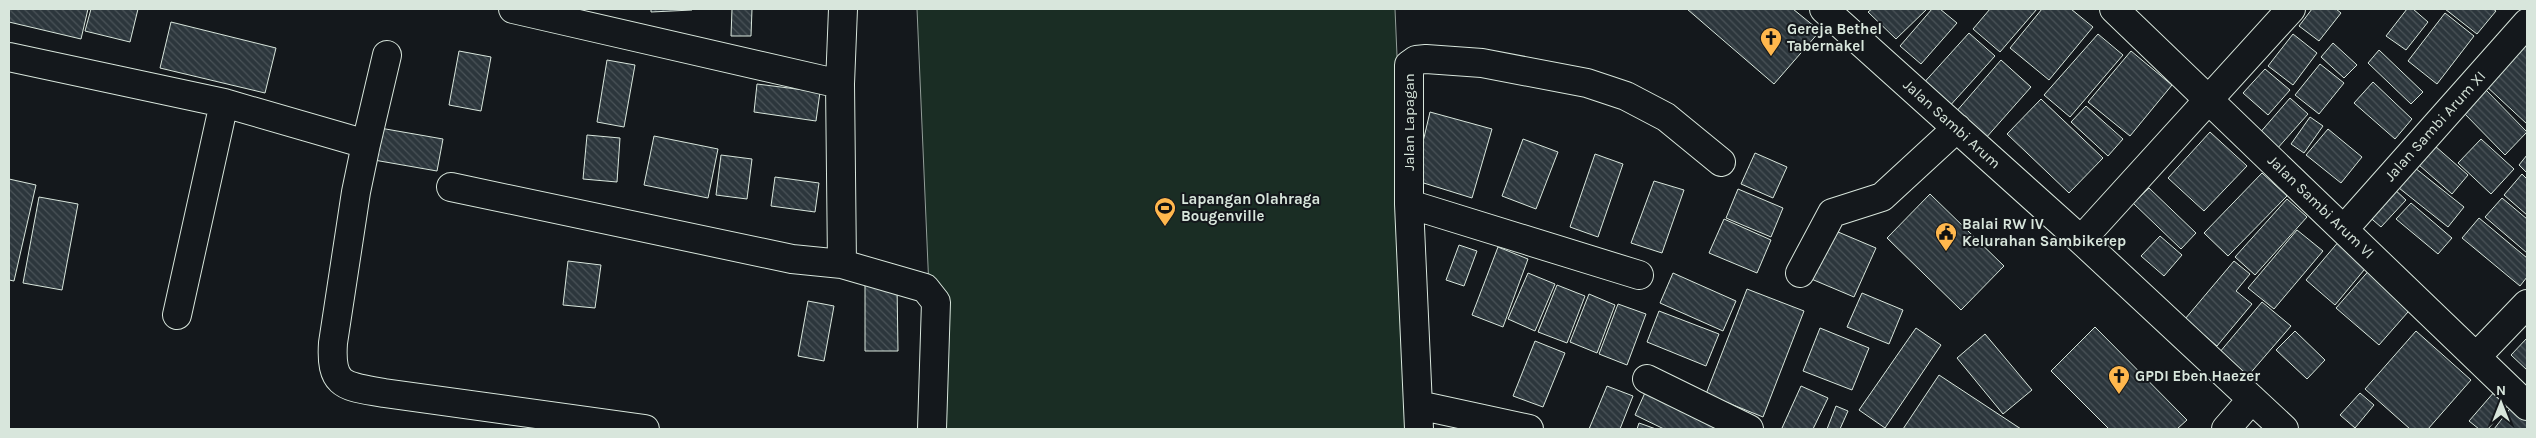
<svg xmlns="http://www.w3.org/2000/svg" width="2536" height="438" font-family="Karla,sans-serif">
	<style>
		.grass { fill: #1a2d24; stroke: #939e99 }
		.building { fill: url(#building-back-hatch); stroke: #d8e6dc }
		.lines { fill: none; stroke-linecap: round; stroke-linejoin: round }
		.minor-casing { stroke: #d8e6dc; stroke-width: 30 }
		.minor { stroke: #14181c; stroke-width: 28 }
		.labels { text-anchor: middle; stroke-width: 4; stroke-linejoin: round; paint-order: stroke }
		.poi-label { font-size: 15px; font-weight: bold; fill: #d8e6dc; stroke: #14181c; text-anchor: start }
		.street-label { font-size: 15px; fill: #d8e6dc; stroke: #14181c }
	</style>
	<defs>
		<pattern id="building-back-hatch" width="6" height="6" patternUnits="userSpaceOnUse" patternTransform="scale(1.25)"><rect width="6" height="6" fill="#2c363c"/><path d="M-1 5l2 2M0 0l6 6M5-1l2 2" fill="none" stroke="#4a5358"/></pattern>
	</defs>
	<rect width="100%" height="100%" fill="#14181c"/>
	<!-- grass -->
	<path class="grass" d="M917 9H1395L1413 429H935Z"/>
	<!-- building -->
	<path class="building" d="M9 9H88L81 39 9 22Z
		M91 9H138L130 42 85 31Z
		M651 9H692V10L651 12Z
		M732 9H752L751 36H731Z
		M1687 9H1793L1820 31 1774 84Z
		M1872 9H1927L1896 39 1868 12Z
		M1932 9H1940L1957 23 1921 64 1900 46Z
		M1990 9H2037L2000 52 1973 29Z
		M2042 9H2071L2093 27 2049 80 2010 48Z
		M2312 9H2336L2341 13 2319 41 2299 26Z
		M2407 9H2413L2428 22 2406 50 2386 36Z
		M2445 9H2493L2496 11 2477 34Z
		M2445 13 2474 36 2437 84 2408 61Z
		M171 22 276 48 265 93 160 68Z
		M1969 33 1995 56 1947 109 1920 87Z
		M2098 34 2123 55 2070 117 2044 95Z
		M2293 34 2317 53 2293 85 2268 66Z
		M2527 41V124L2485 85Z
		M2333 43 2357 65 2344 78 2321 57Z
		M2379 50 2423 92 2411 104 2368 63Z
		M459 51 491 57 481 111 449 105Z
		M2131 51 2172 85 2130 136 2088 102Z
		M607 60 635 65 624 127 597 122Z
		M2001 60 2031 87 1985 139 1955 113Z
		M2320 64 2344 83 2319 114 2295 95Z
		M2265 69 2290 90 2268 115 2243 93Z
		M2373 82 2412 119 2395 139 2354 103Z
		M757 84 820 92 816 121 754 112Z
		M2484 88 2527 132 2505 155 2461 110Z
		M2290 98 2308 114 2276 150 2258 135Z
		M2041 99 2103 158 2069 193 2007 134Z
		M2086 106 2123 139 2108 156 2071 122Z
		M1430 112 1492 129 1472 198 1414 180Z
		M2310 117 2323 126 2304 153 2291 144Z
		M380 128 443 139 437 171 374 160Z
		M2328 129 2362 157 2341 183 2306 155Z
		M2210 132 2247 166 2204 211 2168 178Z
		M587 135 620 138 617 182 583 179Z
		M654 136 718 149 708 198 644 185Z
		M1523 139 1558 152 1536 209 1502 196Z
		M2481 139 2514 169 2491 194 2458 163Z
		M2435 146 2468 175 2452 194 2419 165Z
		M1755 153 1787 167 1773 198 1741 184Z
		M1595 154 1623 164 1598 237 1570 227Z
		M721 155 752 159 747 199 716 195Z
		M2527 155V173L2519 165Z
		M2415 168 2464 207 2448 227 2399 188Z
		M2262 173 2287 196 2228 256 2204 233Z
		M2522 174 2527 179V215L2504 195Z
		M775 177 819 183 815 212 771 206Z
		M9 179 36 185 14 281 9 280Z
		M1654 181 1684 190 1662 253 1631 243Z
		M2392 187 2406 200 2381 227 2366 214Z
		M2149 188 2196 233 2181 249 2133 203Z
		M1738 189 1783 208 1771 237 1726 218Z
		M1930 194 2004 266 1961 310 1887 238Z
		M39 197 78 204 62 290 23 283Z
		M2502 198 2527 219V253L2485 217Z
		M2287 199 2307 217 2255 275 2235 257Z
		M2411 203 2452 238 2438 254 2396 219Z
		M2479 218 2527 258V277L2520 286 2462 238Z
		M1724 219 1771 240 1757 273 1709 253Z
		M1831 229 1876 248 1854 297 1809 278Z
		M2297 230 2323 251 2274 309 2248 288Z
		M2160 236 2182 255 2164 276 2141 256Z
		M2340 240 2369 264 2335 305 2306 280Z
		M1459 245 1477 251 1464 286 1446 280Z
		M1498 247 1528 259 1503 327 1472 315Z
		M568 261 601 265 595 308 563 305Z
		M2234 261 2250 274 2236 291 2252 304 2217 346 2185 319Z
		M2372 267 2415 304 2379 345 2336 308Z
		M1528 273 1555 284 1535 331 1508 319Z
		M1673 273 1736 301 1723 331 1660 303Z
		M865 284H897L898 351H865Z
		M1557 285 1585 296 1567 343 1538 332Z
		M1747 289 1804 311 1763 417 1706 394Z
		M1862 293 1903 310 1889 344 1847 327Z
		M1589 294 1615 305 1597 353 1570 342Z
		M808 301 834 306 824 361 798 356Z
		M2262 302 2291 326 2247 377 2219 353Z
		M1618 304 1646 314 1627 365 1599 354Z
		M1659 311 1719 334 1706 366 1647 342Z
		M2095 327 2187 420 2177 429H2109L2051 371Z
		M1820 328 1869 348 1852 390 1803 371Z
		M1916 328 1941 345 1885 428 1859 410Z
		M2295 331 2325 360 2307 379 2276 350Z
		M2416 331 2471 380 2428 429H2410L2365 389Z
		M1985 334 2032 390 2003 414 1957 358Z
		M2527 338V370L2511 355Z
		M1535 341 1565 353 1543 407 1513 396Z
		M1939 375 2021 429H1903Z
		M1607 386 1633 396 1620 429H1589Z
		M1648 386 1725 429H1664L1635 415Z
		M1801 386 1828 398 1813 429H1785L1782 428Z
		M2495 391 2510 403 2488 429H2479L2469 421Z
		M2360 393 2374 405 2355 428 2340 415Z
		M1836 406 1848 411 1840 429H1827Z
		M2512 406 2527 418V429H2494Z
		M1639 423 1656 429H1637Z"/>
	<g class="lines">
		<!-- minor casing -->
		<g class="minor-casing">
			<path id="minor" d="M513 9 840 84
				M1824 9 2081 240 2284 429
				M2114 9 2527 406
				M9 57 224 103 366 144 387 55
				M366 144 356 192 333 343C330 388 346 386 384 393L645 429
				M451 187 792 259 842 264 925 288 936 302 932 429
				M1409 204 1639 275
				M2344 229 2527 23
				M2081 240 2291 9
				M842 264 840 84 843 9
				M1800 273 1832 213 1882 197 1957 128
				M177 315 224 103
				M2476 357 2527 304
				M1647 379 1749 429
				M1418 405 1529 429
				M1419 429 1409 204V65L1416 60 1426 59 1482 63 1587 83 1626 96 1666 117 1721 162
				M2226 429 2252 399"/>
		</g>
		<!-- minor -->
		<use href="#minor" class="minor"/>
	</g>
	<!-- icons -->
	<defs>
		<g id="church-pin" transform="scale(1.125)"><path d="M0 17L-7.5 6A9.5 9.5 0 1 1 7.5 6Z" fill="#ffb74d" stroke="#14181c"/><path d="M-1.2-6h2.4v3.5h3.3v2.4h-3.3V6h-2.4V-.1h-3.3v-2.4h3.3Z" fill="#111"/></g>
		<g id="stadium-pin" transform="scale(1.125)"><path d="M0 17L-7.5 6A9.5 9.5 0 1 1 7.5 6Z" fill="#ffb74d" stroke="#14181c"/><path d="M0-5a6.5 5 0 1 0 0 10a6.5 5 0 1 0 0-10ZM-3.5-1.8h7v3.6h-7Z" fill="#111"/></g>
		<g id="civic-pin" transform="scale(1.125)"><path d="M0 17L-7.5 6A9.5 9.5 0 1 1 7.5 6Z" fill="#ffb74d" stroke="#14181c"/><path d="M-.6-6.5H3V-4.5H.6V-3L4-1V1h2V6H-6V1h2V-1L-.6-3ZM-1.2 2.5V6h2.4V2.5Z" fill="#111"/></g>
	</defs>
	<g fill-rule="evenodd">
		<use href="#church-pin" x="1771" y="38"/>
		<use href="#stadium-pin" x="1165" y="208"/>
		<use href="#civic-pin" x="1946" y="233"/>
		<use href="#church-pin" x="2119" y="376"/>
	</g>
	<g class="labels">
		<!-- poi labels -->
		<g class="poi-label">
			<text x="1787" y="34">Gereja Bethel<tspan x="1787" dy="17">Tabernakel</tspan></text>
			<text x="1181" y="204">Lapangan Olahraga<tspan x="1181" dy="17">Bougenville</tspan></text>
			<text x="1962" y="229">Balai RW IV<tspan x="1962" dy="17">Kelurahan Sambikerep</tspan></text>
			<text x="2135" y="381">GPDI Eben Haezer</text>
		</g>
		<!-- street labels -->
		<g class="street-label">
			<text transform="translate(1409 122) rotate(-90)" y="5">Jalan Lapagan</text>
			<text transform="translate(1952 124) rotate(42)" y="5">Jalan Sambi Arum</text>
			<text transform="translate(2435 126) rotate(-48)" y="5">Jalan Sambi Arum XI</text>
			<text transform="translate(2321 207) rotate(44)" y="5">Jalan Sambi Arum VI</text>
		</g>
	</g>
	<!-- border -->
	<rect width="2536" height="438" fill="none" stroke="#d8e6dc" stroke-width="20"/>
	<!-- north arrow -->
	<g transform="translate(2501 403)" stroke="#14181c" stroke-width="4" paint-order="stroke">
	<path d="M0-4L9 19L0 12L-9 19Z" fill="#d8e6dc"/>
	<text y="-8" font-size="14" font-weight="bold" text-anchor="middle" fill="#d8e6dc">N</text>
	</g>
</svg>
